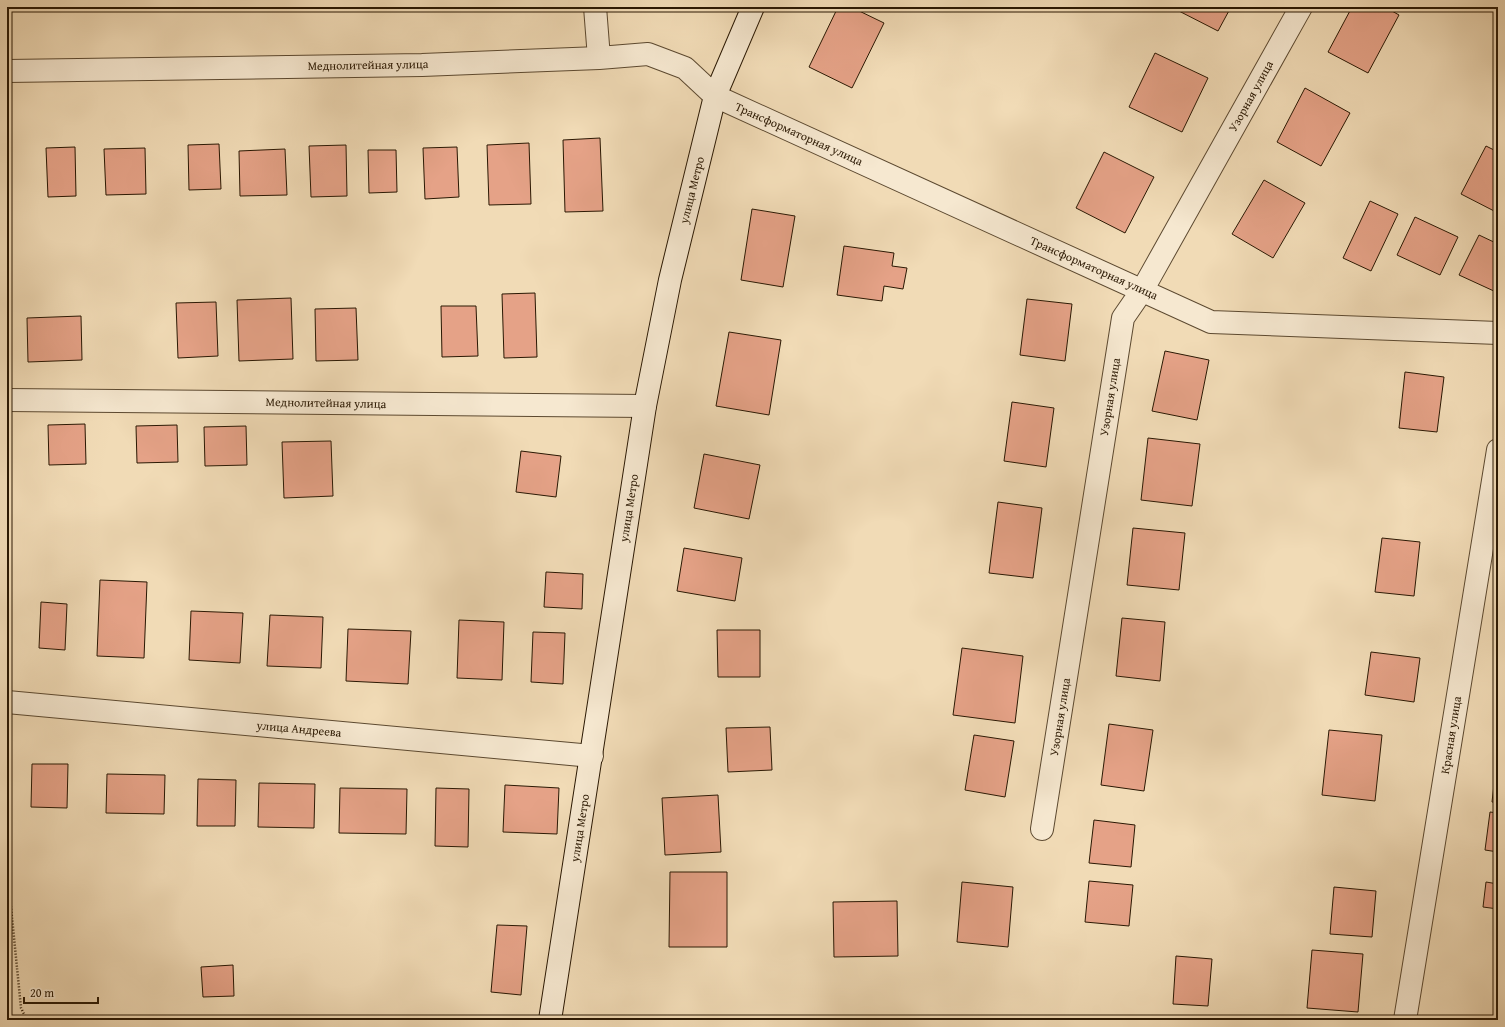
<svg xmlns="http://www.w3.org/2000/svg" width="1505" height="1027" font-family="'Gentium Book Plus',serif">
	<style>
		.building { fill: #e5a287; stroke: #2a1803 }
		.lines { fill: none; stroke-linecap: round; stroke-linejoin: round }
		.street-casing { stroke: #5c4930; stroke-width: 24 }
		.secondary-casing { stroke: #2a1803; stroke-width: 24 }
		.path { stroke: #2a1803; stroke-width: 2.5; stroke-dasharray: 1 2; stroke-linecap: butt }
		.street { stroke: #f6e8d0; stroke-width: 22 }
		.secondary { stroke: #f6e8d0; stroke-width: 22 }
		.labels { text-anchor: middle; stroke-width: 4; stroke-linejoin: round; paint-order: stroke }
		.street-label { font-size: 12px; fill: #2a1803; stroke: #f6e8d0 }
	</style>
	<rect width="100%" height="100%" fill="#f1dbb6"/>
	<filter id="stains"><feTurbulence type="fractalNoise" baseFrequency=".005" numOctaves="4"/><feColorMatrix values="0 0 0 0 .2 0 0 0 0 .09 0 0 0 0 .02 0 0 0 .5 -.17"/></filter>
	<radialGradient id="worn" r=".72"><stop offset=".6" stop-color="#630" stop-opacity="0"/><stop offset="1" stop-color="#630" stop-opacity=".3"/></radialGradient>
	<!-- building -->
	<path class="building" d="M838 7H851L884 23 852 88 809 67Z
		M1177 7H1231L1218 31 1175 9Z
		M1352 7H1385L1399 15 1368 73 1328 52Z
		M1155 53 1208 78 1182 132 1129 107Z
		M1305 88 1350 113 1321 166 1277 142Z
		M600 138 603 211 565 212 563 140Z
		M529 143 531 204 489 205 487 145Z
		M219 144 221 189 189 190 188 145Z
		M346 145 347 196 311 197 309 146Z
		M1486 146 1498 152V213L1461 194Z
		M75 147 76 196 48 197 46 148Z
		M457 147 459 197 425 199 423 148Z
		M145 148 146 194 106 195 104 149Z
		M285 149 287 195 240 196 239 151Z
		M368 150H396L397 192 369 193Z
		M1104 152 1154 177 1125 233 1076 208Z
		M1264 180 1305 203 1273 258 1232 234Z
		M1370 201 1398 214 1371 271 1343 258Z
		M752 209 795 216 783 287 741 280Z
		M1415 217 1458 237 1440 275 1397 255Z
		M1479 235 1498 244V288L1496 292 1459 275Z
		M844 246 894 253 892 266 907 268 903 289 884 286 882 301 837 295Z
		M535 293 537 357 504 358 502 294Z
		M291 298 293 359 239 361 237 300Z
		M1027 299 1072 304 1065 361 1020 355Z
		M216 302 218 356 178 358 176 303Z
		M441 306H476L478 356 442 357Z
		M356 308 358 360 316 361 315 309Z
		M81 316 82 360 28 362 27 318Z
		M729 332 781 340 769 415 716 406Z
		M1165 351 1209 360 1197 420 1152 411Z
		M1405 372 1444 377 1437 432 1399 428Z
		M1012 402 1054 408 1046 467 1004 461Z
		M85 424 86 464 49 465 48 425Z
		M177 425 178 462 137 463 136 426Z
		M246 426 247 465 205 466 204 427Z
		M1148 438 1200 444 1192 506 1141 500Z
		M331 441 333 496 284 498 282 442Z
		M521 451 561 456 556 497 516 492Z
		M704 454 760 465 749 519 694 508Z
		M998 502 1042 508 1033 578 989 573Z
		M1133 528 1185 533 1179 590 1127 585Z
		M1382 538 1420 542 1414 596 1375 592Z
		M684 548 742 558 735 601 677 591Z
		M546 572 583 574 582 609 544 607Z
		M100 580 147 582 144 658 97 656Z
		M41 602 67 604 65 650 39 648Z
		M191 611 243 613 240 663 189 660Z
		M270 615 323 617 321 668 267 666Z
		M1122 618 1165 622 1160 681 1116 676Z
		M459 620 504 622 502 680 457 678Z
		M348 629 411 631 408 684 346 681Z
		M717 630H760V677H718Z
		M533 632 565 633 563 684 531 682Z
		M962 648 1023 656 1015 723 953 715Z
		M1371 652 1420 658 1414 702 1365 695Z
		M1109 724 1153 730 1144 791 1101 785Z
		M770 727 772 770 728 772 726 728Z
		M1329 730 1382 735 1375 801 1322 795Z
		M974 735 1014 741 1005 797 965 790Z
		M32 764H68L67 808 31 807Z
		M1496 767 1498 768V803L1492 802Z
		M107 774 165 775 164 814 106 813Z
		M198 779 236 780 235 826H197Z
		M259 783 315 784 314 828 258 827Z
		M505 785 559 788 557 834 503 832Z
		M340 788 407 789 406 834 339 833Z
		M436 788 469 789 468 847 435 846Z
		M718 795 721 852 665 855 662 798Z
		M1490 812 1498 813V852L1485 850Z
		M1094 820 1135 825 1131 867 1089 863Z
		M670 872H727V947H669Z
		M1089 881 1133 885 1129 926 1085 922Z
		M962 882 1013 887 1008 947 957 942Z
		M1486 882 1498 884V909L1483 907Z
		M1334 887 1376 891 1372 937 1330 934Z
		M897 901 898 956 834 957 833 902Z
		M497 925 527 926 521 995 491 992Z
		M1312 950 1363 954 1358 1012 1307 1008Z
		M1176 956 1212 959 1208 1006 1173 1004Z
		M233 965 234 996 203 997 201 967Z"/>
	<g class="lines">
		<!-- street casing -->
		<g class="street-casing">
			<path id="street" d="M595 7 599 58
				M7 71 422 65 599 58 648 54 685 68 715 96 1211 322 1498 333
				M7 400 645 406
				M7 702 592 756
				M1042 829 1123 318 1143 289 1301 7
				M1405 1020 1498 450"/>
		</g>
		<!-- secondary casing -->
		<g class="secondary-casing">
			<path id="secondary" d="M550 1020 645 406 670 280 715 96 753 7"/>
		</g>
		<!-- path -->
		<path class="path" d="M7 867 21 1008 27 1020"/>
		<!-- street -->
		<use href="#street" class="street"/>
		<!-- secondary -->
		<use href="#secondary" class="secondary"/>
	</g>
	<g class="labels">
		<!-- street labels -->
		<g class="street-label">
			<text transform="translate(368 65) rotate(-1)" y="4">Меднолитейная улица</text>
			<text transform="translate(1251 96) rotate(-61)" y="4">Узорная улица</text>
			<text transform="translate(799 134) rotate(24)" y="4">Трансформаторная улица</text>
			<text transform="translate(692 190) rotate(-76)" y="4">улица Метро</text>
			<text transform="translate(1094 268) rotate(24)" y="4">Трансформаторная улица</text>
			<text transform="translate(1110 397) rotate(-81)" y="4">Узорная улица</text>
			<text transform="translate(326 403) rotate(1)" y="4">Меднолитейная улица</text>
			<text transform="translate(629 508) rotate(-81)" y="4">улица Метро</text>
			<text transform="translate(1060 717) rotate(-81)" y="4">Узорная улица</text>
			<text transform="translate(299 729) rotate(5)" y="4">улица Андреева</text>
			<text transform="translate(1451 735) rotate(-81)" y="4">Красная улица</text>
			<text transform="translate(580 828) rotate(-81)" y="4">улица Метро</text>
		</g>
	</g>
	<!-- margin -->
	<rect width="1505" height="1027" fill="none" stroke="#f1dbb6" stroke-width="24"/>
	<rect x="8" y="8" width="1489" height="1011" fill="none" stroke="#2a1803" stroke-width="2"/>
	<rect x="12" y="12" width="1481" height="1003" fill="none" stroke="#2a1803"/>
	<!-- scale -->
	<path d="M24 997v6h74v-6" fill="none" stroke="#2a1803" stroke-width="2"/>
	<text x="30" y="997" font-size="12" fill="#2a1803" stroke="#f6e8d0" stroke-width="3" paint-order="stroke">20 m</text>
	<rect width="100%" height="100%" filter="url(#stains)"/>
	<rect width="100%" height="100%" fill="url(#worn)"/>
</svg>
